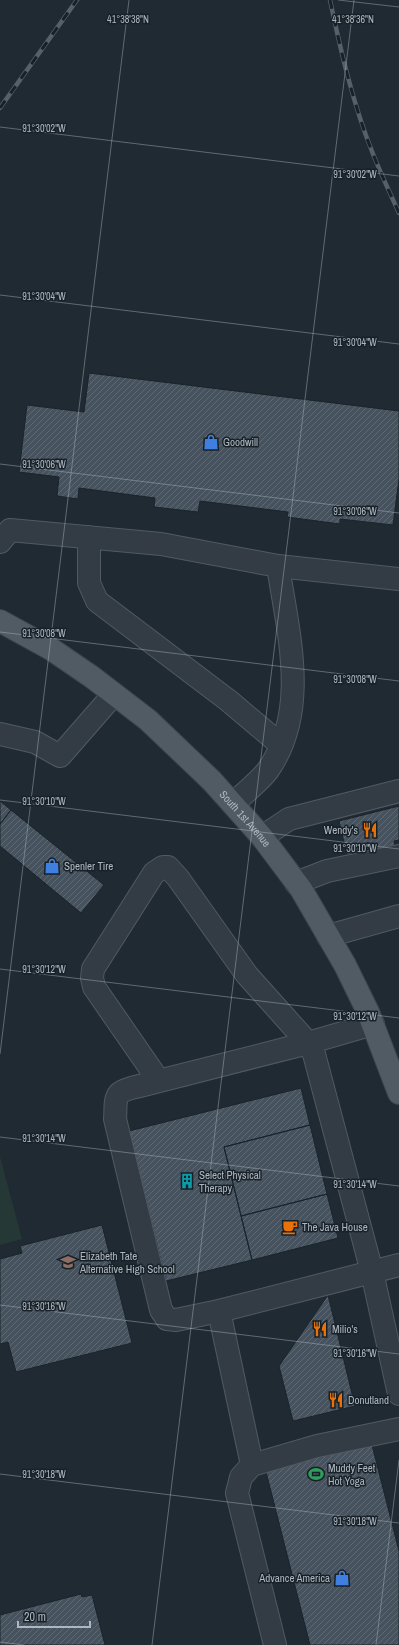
<svg xmlns="http://www.w3.org/2000/svg" width="399" height="1645" font-family="'Archivo Narrow',sans-serif">
	<style>
		.green { fill: #253836 }
		.building { fill: url(#building-hatch); stroke: #1b232b }
		.lines { fill: none; stroke-linecap: round; stroke-linejoin: round }
		.minor-casing { stroke: #515a62; stroke-width: 24 }
		.major-casing { stroke: #3d454e; stroke-width: 24 }
		.minor { stroke: #333c44; stroke-width: 22 }
		.major { stroke: #515b64; stroke-width: 22 }
		.rail-casing { stroke: #55606b; stroke-width: 4.5 }
		.rail { stroke: #192128; stroke-width: 3; stroke-dasharray: 9; stroke-linecap: butt }
		.ticks { fill: none; stroke: #adb7c1; stroke-width: 1; stroke-opacity: 0.45 }
		.labels { text-anchor: middle; stroke-width: 3; stroke-linejoin: round; paint-order: stroke }
		.poi-label { font-size: 11px; fill: #adb7c1; stroke: #192128; text-anchor: start }
		.street-label { font-size: 11px; fill: #adb7c1; stroke: #192128 }
		.ticks-label { font-size: 10px; text-anchor: middle; fill: #adb7c1; stroke: #192128; stroke-width: 3; stroke-linejoin: round; paint-order: stroke }
	</style>
	<defs>
		<pattern id="building-hatch" width="6" height="6" patternUnits="userSpaceOnUse"><rect width="6" height="6" fill="#46525d"/><path d="M-1 1l2-2M0 6l6-6M5 7l2-2" fill="none" stroke="#5e6972"/></pattern>
	</defs>
	<rect width="100%" height="100%" fill="#202a33"/>
	<!-- green -->
	<path class="green" d="M0 1157 22 1239 0 1245Z"/>
	<!-- building -->
	<path class="building" d="M89 373 399 411V479L393 525 340 519V524L287 517 288 512 200 501 198 512 154 507 155 498 79 488 78 499 57 496 59 477 19 472 27 405 84 412Z
		M0 801 11 810 0 824Z
		M399 806V840L394 841 395 848 377 853 376 847 347 855 339 821Z
		M11 810 104 885 81 913 0 846V824Z
		M301 1088 310 1125 224 1147 252 1260 166 1281 129 1131Z
		M310 1125 327 1194 241 1216 224 1147Z
		M327 1194 338 1238 252 1260 241 1216Z
		M102 1225 132 1343 16 1372 8 1342 0 1344V1259L22 1253 20 1246Z
		M328 1295 355 1406 293 1421 279 1366Z
		M371 1441 399 1551V1645H310L265 1468Z
		M81 1594 82 1597 92 1595 105 1645H0V1615Z"/>
	<g class="lines">
		<!-- minor casing -->
		<g class="minor-casing">
			<path id="minor" d="M89 537V583L97 601 229 701 281 745
				M0 542 10 530 161 544 278 566 399 579
				M0 734 35 742 60 756 114 694
				M233 804C242 795 261 780 268 770 310 710 288 633 278 566
				M262 837 289 819 399 791
				M296 883 327 871 399 856
				M328 936 399 916
				M373 1024 308 1043 159 1081 94 987 92 978 93 969 154 873 163 867H168L178 878 247 975 308 1043 314 1054 372 1272 399 1394
				M159 1081C151 1084 124 1088 119 1094 114 1100 116 1111 115 1119L161 1310 167 1319 176 1320 219 1311
				M252 1465 219 1311 399 1265
				M275 1645 237 1493 241 1477 252 1465 317 1446 399 1429"/>
		</g>
		<!-- major casing -->
		<g class="major-casing">
			<g id="major">
				<path id="s1" d="M0 621 51 649 92 677 148 720 212 781 262 837 301 889 345 965 368 1012 399 1093"/>
			</g>
		</g>
		<!-- minor -->
		<use href="#minor" class="minor"/>
		<!-- major -->
		<use href="#major" class="major"/>
		<!-- rail casing -->
		<g class="rail-casing">
			<path id="rail" d="M330 0C341 52 353 104 373 154 381 174 390 193 399 213
				M0 108 77 0"/>
		</g>
		<!-- rail -->
		<use href="#rail" class="rail"/>
	</g>
	<!-- ticks -->
	<path class="ticks" d="M338 0 399 7M0 127 399 176M0 295 399 344M0 464 399 513M0 632 399 681M0 800 399 849M0 969 399 1018M0 1054 129 0M0 1137 399 1186M0 1305 399 1354M0 1474 399 1523M0 1642 24 1645M152 1645 354 0M376 1645 399 1460"/>
	<!-- icons -->
	<defs>
		<g id="shop-bare" transform="scale(1.2)"><path d="M-5-2.5h2.3a2.7 3.5 0 0 1 5.4 0H5L5.5 6h-11ZM-1.5-2.5h3a1.5 2.3 0 0 0-3 0Z" fill="#3f7fe0" stroke="#192128" stroke-width="2.5" paint-order="stroke"/></g>
		<g id="restaurant-bare" transform="scale(1.2)"><path d="M-5-6h1v4h1v-4h1v4h1v-4h1v5L-1.5 .5V6h-2V.5L-5-1ZM5-6V6H3V1.5H1.5Q1.5-4 5-6Z" fill="#e8710a" stroke="#192128" stroke-width="2.5" paint-order="stroke"/></g>
		<g id="building-bare" transform="scale(1.2)"><path d="M-4-6H4V6H1V3H-1V6H-4ZM-2.5-4.3h1.7v1.8h-1.7ZM.8-4.3h1.7v1.8H.8ZM-2.5-1h1.7V.8h-1.7ZM.8-1h1.7V.8H.8Z" fill="#0f9aa8" stroke="#192128" stroke-width="2.5" paint-order="stroke"/></g>
		<g id="cafe-bare" transform="scale(1.2)"><path d="M-5.5-4.5H6V0H3Q3 3.5 0 3.5H-2.5Q-5.5 3.5-5.5 0ZM3-3.2v2h1.7v-2ZM-6 4.5H4V6H-6Z" fill="#e8710a" stroke="#192128" stroke-width="2.5" paint-order="stroke"/></g>
		<g id="school-bare" transform="scale(1.2)"><path d="M0-5L7-2L0 1L-7-2ZM-4 1L0 2.5L4 1V4Q0 6-4 4Z" fill="#8d6e63" stroke="#192128" stroke-width="2.5" paint-order="stroke"/></g>
		<g id="stadium-bare" transform="scale(1.2)"><path d="M0-5a6.5 5 0 1 0 0 10a6.5 5 0 1 0 0-10ZM-3.5-1.8h7v3.6h-7Z" fill="#2e9e5b" stroke="#192128" stroke-width="2.5" paint-order="stroke"/></g>
	</defs>
	<g fill-rule="evenodd">
		<use href="#shop-bare" x="211" y="442"/>
		<use href="#restaurant-bare" x="370" y="830"/>
		<use href="#shop-bare" x="52" y="866"/>
		<use href="#building-bare" x="187" y="1181"/>
		<use href="#cafe-bare" x="290" y="1227"/>
		<use href="#school-bare" x="68" y="1262"/>
		<use href="#restaurant-bare" x="320" y="1329"/>
		<use href="#restaurant-bare" x="336" y="1400"/>
		<use href="#stadium-bare" x="316" y="1474"/>
		<use href="#shop-bare" x="342" y="1578"/>
	</g>
	<g class="labels">
		<!-- poi labels -->
		<g class="poi-label">
			<text x="223" y="446">Goodwill</text>
			<text x="358" y="834" text-anchor="end">Wendy's</text>
			<text x="64" y="870">Spenler Tire</text>
			<text x="199" y="1179">Select Physical<tspan x="199" dy="13">Therapy</tspan></text>
			<text x="302" y="1231">The Java House</text>
			<text x="80" y="1260">Elizabeth Tate<tspan x="80" dy="13">Alternative High School</tspan></text>
			<text x="332" y="1333">Milio's</text>
			<text x="348" y="1404">Donutland</text>
			<text x="328" y="1472">Muddy Feet<tspan x="328" dy="13">Hot Yoga</tspan></text>
			<text x="330" y="1582" text-anchor="end">Advance America</text>
		</g>
		<!-- street labels -->
		<g class="street-label">
			<text dy="4" stroke="none"><textPath href="#s1" startOffset="317">South 1st Avenue</textPath></text>
		</g>
	</g>
	<g class="ticks-label">
		<text x="128" y="23">41°38'38"N</text>
		<text x="353" y="23">41°38'36"N</text>
		<text x="44" y="132">91°30'02"W</text>
		<text x="355" y="178">91°30'02"W</text>
		<text x="44" y="300">91°30'04"W</text>
		<text x="355" y="346">91°30'04"W</text>
		<text x="44" y="468">91°30'06"W</text>
		<text x="355" y="515">91°30'06"W</text>
		<text x="44" y="637">91°30'08"W</text>
		<text x="355" y="683">91°30'08"W</text>
		<text x="44" y="805">91°30'10"W</text>
		<text x="355" y="852">91°30'10"W</text>
		<text x="44" y="973">91°30'12"W</text>
		<text x="355" y="1020">91°30'12"W</text>
		<text x="44" y="1142">91°30'14"W</text>
		<text x="355" y="1188">91°30'14"W</text>
		<text x="44" y="1310">91°30'16"W</text>
		<text x="355" y="1357">91°30'16"W</text>
		<text x="44" y="1478">91°30'18"W</text>
		<text x="355" y="1525">91°30'18"W</text>
	</g>
	<!-- scale -->
	<path d="M18 1621v6h72v-6" fill="none" stroke="#adb7c1" stroke-width="2"/>
	<text x="24" y="1621" font-size="12" fill="#adb7c1" stroke="#192128" stroke-width="3" paint-order="stroke">20 m</text>
</svg>
